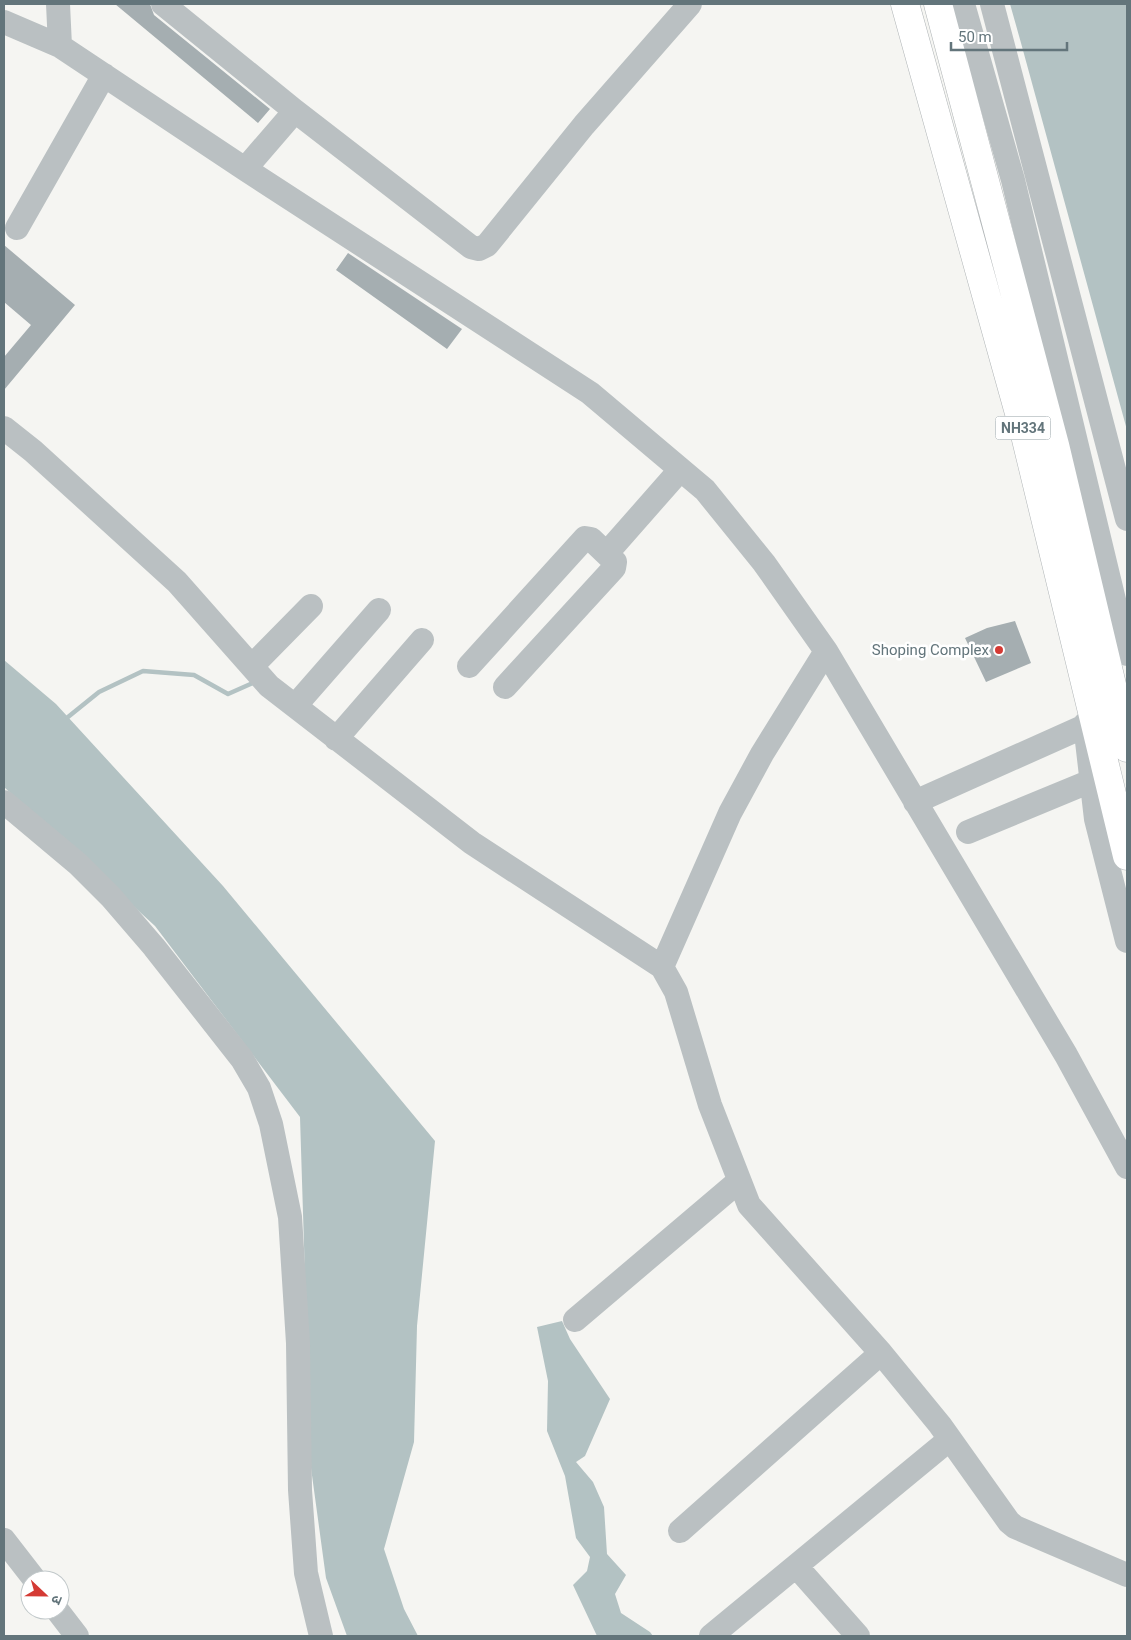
<svg xmlns="http://www.w3.org/2000/svg" width="1131" height="1640" font-family="Roboto,'Noto Sans Devanagari',sans-serif">
	<style>
		.water { fill: #b3c2c3 }
		.lines { fill: none; stroke-linecap: round; stroke-linejoin: round }
		.stream { stroke: #b3c2c3; stroke-width: 4.5 }
		.building { fill: #a5aeb1 }
		.highway-casing { stroke: #b0b5b7; stroke-width: 29 }
		.minor { stroke: #bac0c2; stroke-width: 24 }
		.highway { stroke: #fff; stroke-width: 28 }
		.poi-dot { fill: #d43a34; stroke: #fff; stroke-width: 2 }
		.labels { text-anchor: middle; stroke-width: 5; stroke-linejoin: round; paint-order: stroke }
		.shield { fill: #fff; stroke: #929ea3; stroke-width: 1 }
		.shield-label { font-size: 14px; font-weight: bold; fill: #63757b }
		.poi-label { font-size: 15px; fill: #63757b; stroke: #fff; text-anchor: end }
	</style>
	<rect width="100%" height="100%" fill="#f5f5f2"/>
	<!-- water -->
	<path class="water" d="M1010 4H1127V430L1021 43Z
		M4 660 56 704 223 886 435 1141 417 1326 414 1442 384 1549 404 1609 418 1636H347L326 1578 311 1468 300 1117 155 926 4 787Z
		M562 1321 570 1339 610 1399 585 1456 576 1462 593 1482 604 1507 607 1554 626 1575 615 1594 621 1613 650 1632 653 1636H597L573 1585 587 1571 590 1557 576 1538 565 1476 547 1431 548 1381 537 1327Z"/>
	<g class="lines">
		<!-- stream -->
		<path class="stream" d="M68 717 99 692 143 671 194 675 228 694 255 682"/>
	</g>
	<!-- building -->
	<path class="building" d="M115 4H150L154 15 270 109 258 123Z
		M4 245 75 305 4 390V357L31 325 4 302Z
		M348 253 462 329 447 349 336 270Z
		M1015 621 1031 663 986 682 965 638 987 628Z"/>
	<g class="lines">
		<!-- highway casing -->
		<g class="highway-casing">
			<path id="highway" d="M905 4 1024 431 1127 856
				M938 4 1055 445 1127 748"/>
		</g>
		<!-- minor -->
		<path class="minor" d="M58 4 60 46
			M163 4 295 111 471 247 479 249 487 245 584 125 690 4
			M963 4 1013 180 1127 654
			M992 4 1127 519
			M4 22 60 46 245 169 590 393 705 490 764 563 826 651 1066 1055 1127 1167
			M245 169 295 111
			M17 228 104 75
			M4 428 33 451 177 582 269 686 472 843 662 967 676 992 710 1105 749 1205 881 1353 940 1425 1009 1522 1015 1527 1127 1575
			M607 553 680 470
			M253 665 311 606
			M469 666 585 538 591 539 615 562 614 568 505 687
			M295 706 379 610
			M1085 724 1096 819 1127 941
			M336 739 422 640
			M4 802 78 864 111 897 154 947 242 1059 259 1088 271 1124 290 1217 298 1343 300 1490 306 1573 321 1636
			M915 802 1085 726
			M968 832 1091 781
			M662 967 730 813 762 754 826 651
			M575 1320 739 1181
			M680 1531 881 1353
			M4 1540 35 1580
			M796 1566 858 1636
			M57 1610 77 1636
			M711 1636 950 1439"/>
		<!-- highway -->
		<use href="#highway" class="highway"/>
	</g>
	<!-- markers -->
	<circle class="poi-dot" cx="999" cy="650" r="5"/>
	<g class="labels">
		<!-- shield labels -->
		<rect class="shield" x="995.5" y="416.5" width="55" height="23" rx="4"/>
		<g class="shield-label">
			<text x="1023" y="433">NH334</text>
		</g>
		<!-- poi labels -->
		<g class="poi-label">
			<text x="989" y="655">Shoping Complex</text>
		</g>
	</g>
	<!-- border -->
	<rect width="1131" height="1640" fill="none" stroke="#63757b" stroke-width="10"/>
	<!-- north arrow -->
	<g transform="translate(45 1595) rotate(112)"><circle r="24" fill="#ffffff" stroke="#c1c8ca"/>
	<path d="M0-4L9 19L0 12L-9 19Z" fill="#d43a34"/>
	<text y="-8" font-size="14" font-weight="bold" text-anchor="middle" fill="#63757b">उ</text>
	</g>
	<!-- scale -->
	<path d="M951 42v8h116v-8" fill="none" stroke="#63757b" stroke-width="2.5"/>
	<text x="958" y="42" font-size="15" fill="#63757b" stroke="#ffffff" stroke-width="4" paint-order="stroke">50 m</text>
</svg>
